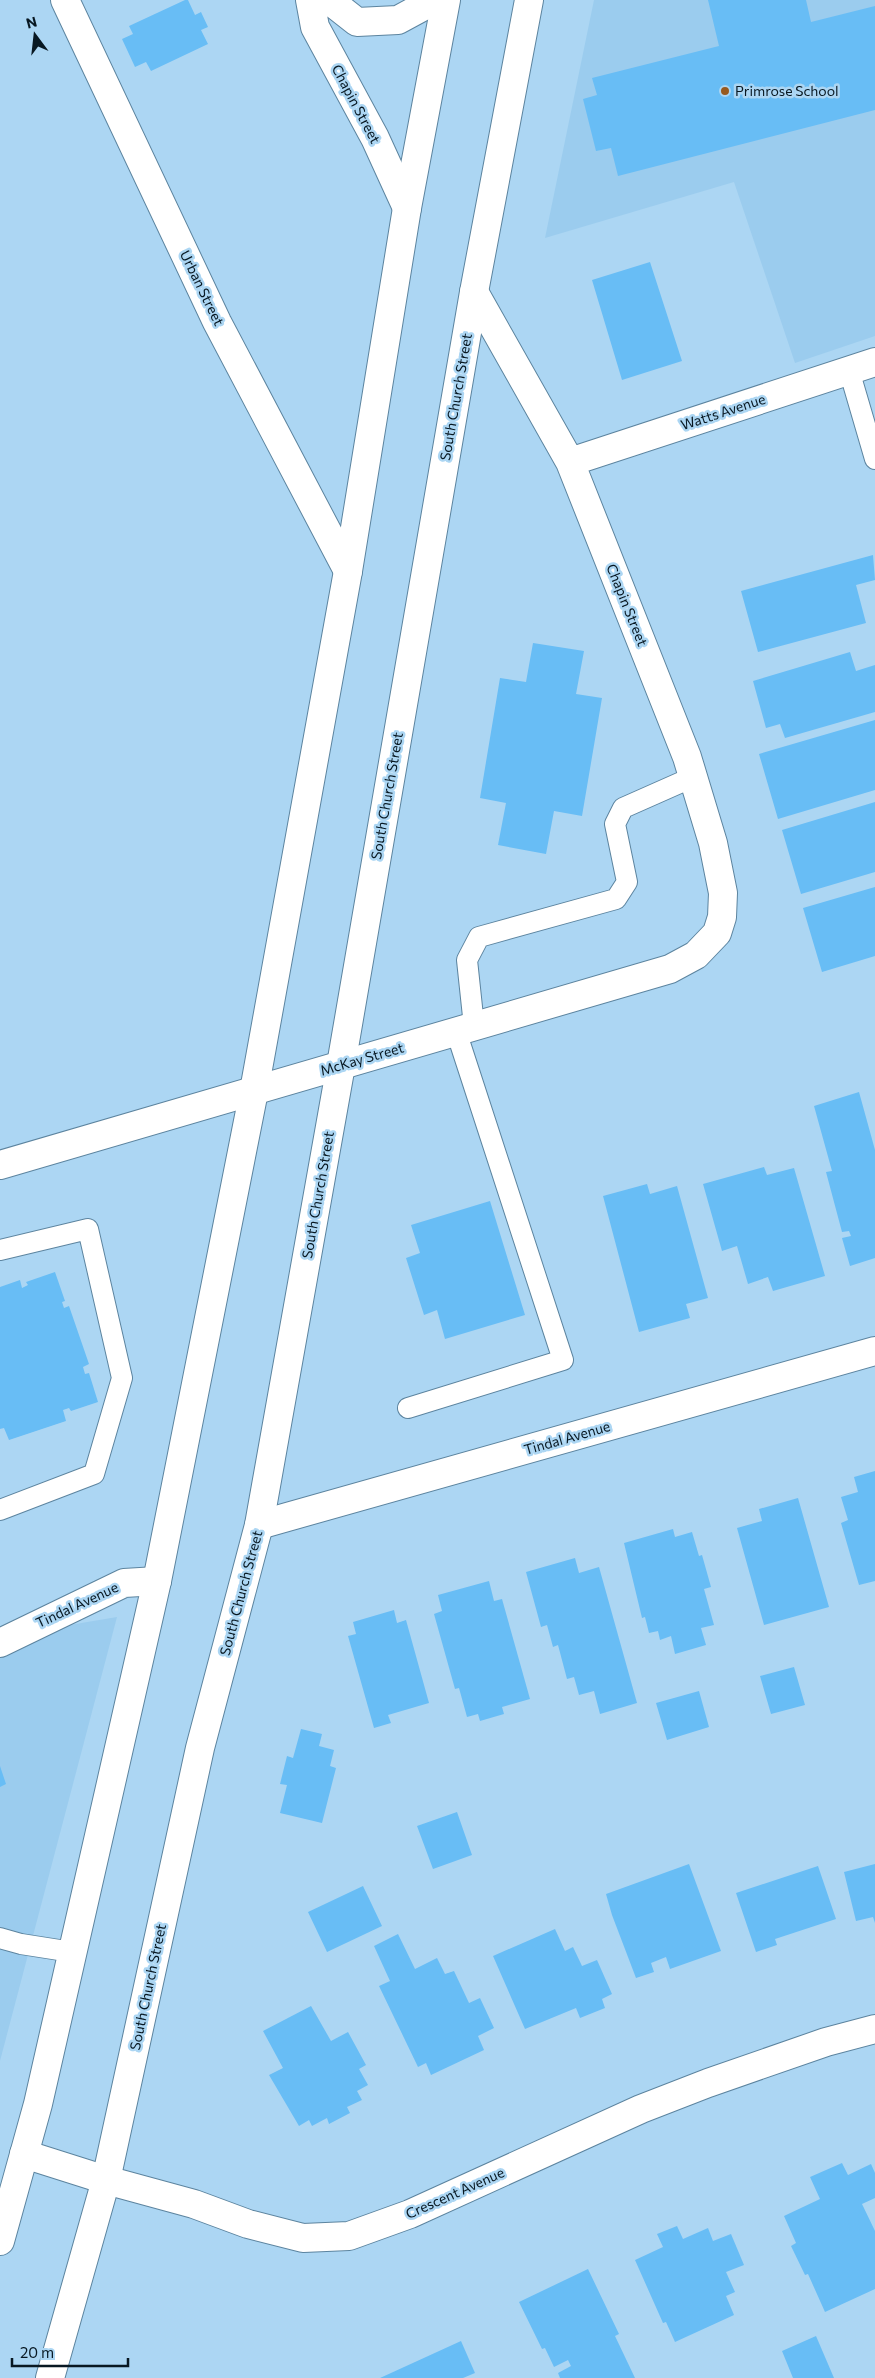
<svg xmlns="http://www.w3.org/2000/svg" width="875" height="2378" font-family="Commissioner,sans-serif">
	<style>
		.built { fill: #9bccee }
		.building { fill: #68bdf5 }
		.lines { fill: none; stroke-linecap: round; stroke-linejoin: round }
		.service-casing { stroke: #5c849f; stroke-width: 22 }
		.minor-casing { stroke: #5c849f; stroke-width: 30 }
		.primary-casing { stroke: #5c849f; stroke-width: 30 }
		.service { stroke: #fff; stroke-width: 20 }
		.minor { stroke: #fff; stroke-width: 28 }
		.primary { stroke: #fff; stroke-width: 28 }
		.poi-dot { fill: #97591e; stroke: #acd6f3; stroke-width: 2 }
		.labels { text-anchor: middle; stroke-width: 5; stroke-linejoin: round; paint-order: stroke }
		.poi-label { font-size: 14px; fill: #081822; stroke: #acd6f3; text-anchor: start }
		.street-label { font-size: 14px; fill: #081822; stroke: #acd6f3 }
	</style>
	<rect width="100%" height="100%" fill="#acd6f3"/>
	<!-- built -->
	<path class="built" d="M594 0H875V336L795 363 734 182 545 238Z
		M117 1617 0 2061V1652L40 1630Z"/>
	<!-- building -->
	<path class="building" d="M185 0H188L195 15 201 12 208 27 201 30 208 44 151 71 146 62 135 67 122 39 133 34 129 26Z
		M708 0H806L811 22 875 6V110L618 176 611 148 596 151 583 99 597 95 592 78 719 46Z
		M650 262 682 361 622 380 592 280Z
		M873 555 875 580 856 585 866 623 758 652 741 591Z
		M533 643 584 651 576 694 602 698 582 816 554 811 546 854 498 845 506 803 480 798 500 678 526 682Z
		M850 652 856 671 875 665V712L785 738 780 724 766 728 753 681Z
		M875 720V790L778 819 759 754Z
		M875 802V872L801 894 782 830Z
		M875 887V956L822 972 803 908Z
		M859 1092 875 1150V1258L850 1266 842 1238 851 1236 849 1231 842 1232 826 1172 832 1171 814 1106Z
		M764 1167 767 1175 794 1168 825 1276 773 1291 768 1277 748 1284 737 1246 722 1251 703 1184Z
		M647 1184 650 1194 677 1186 708 1298 686 1304 690 1318 639 1332 603 1196Z
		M490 1201 525 1315 445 1339 437 1310 424 1315 406 1258 420 1253 411 1225Z
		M55 1272 65 1301 62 1302 64 1308 69 1306 89 1364 83 1367 85 1374 89 1373 98 1402 71 1411 69 1408 63 1410 66 1421 9 1440 4 1428 0 1429V1287L20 1280 22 1288 28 1285 26 1282Z
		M875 1471V1581L859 1585 841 1523 848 1520 841 1497 858 1492 854 1477Z
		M798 1498 829 1607 764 1625 737 1528 762 1521 759 1509Z
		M673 1529 675 1537 692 1532 699 1556 702 1555 711 1587 704 1589 714 1625 701 1628 706 1645 675 1654 671 1636 660 1640 658 1631 649 1633 645 1617 642 1618 624 1543Z
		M575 1558 579 1573 599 1567 637 1703 600 1714 594 1691 579 1695 574 1677 567 1679 558 1645 553 1647 547 1625 541 1627 526 1572Z
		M489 1581 494 1601 502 1599 530 1699 502 1707 504 1714 480 1721 478 1714 467 1717 459 1688 455 1689 434 1614 442 1611 438 1595Z
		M394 1610 397 1623 406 1620 429 1703 388 1715 391 1723 374 1728 348 1636 356 1634 353 1622Z
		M794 1667 805 1705 771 1714 760 1676Z
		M699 1691 709 1727 667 1740 656 1703Z
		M301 1729 322 1734 319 1746 334 1750 330 1766 336 1768 322 1823 280 1813 287 1785 280 1784 287 1756 293 1758Z
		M0 1766 6 1784 0 1787Z
		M457 1812 472 1855 433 1869 417 1826Z
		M689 1864 721 1951 670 1969 666 1957 651 1963 654 1972 636 1978 612 1915 606 1894Z
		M875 1864V1923L873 1917 856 1921 844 1872Z
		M818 1866 836 1919 775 1939 777 1945 756 1952 736 1893Z
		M363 1886 382 1926 327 1952 308 1912Z
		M555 1929 565 1951 573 1947 582 1966 597 1960 612 1994 602 1999 605 2008 580 2018 576 2008 525 2029 493 1956Z
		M398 1934 415 1969 437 1958 445 1974 454 1971 469 2003 480 1998 494 2028 478 2036 484 2050 431 2075 426 2063 418 2067 379 1986 390 1981 374 1946Z
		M311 2006 331 2041 348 2032 366 2065 359 2069 368 2085 357 2091 362 2100 347 2107 350 2113 329 2124 327 2118 312 2126 309 2120 299 2126 269 2075 283 2068 263 2031Z
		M842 2163 848 2175 871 2164 875 2173V2198L862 2204 875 2231V2289L825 2312 808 2274 805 2275 791 2246 796 2243 784 2216 820 2199 810 2177Z
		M677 2226 683 2239 708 2228 713 2241 731 2234 744 2265 726 2272 735 2292 726 2296 734 2315 675 2342 666 2322 663 2323 635 2260 663 2247 657 2234Z
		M588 2269 619 2334 615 2336 635 2378H560L558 2373 571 2366 568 2360 554 2367 545 2348 542 2349 519 2302Z
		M816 2336 834 2378H793L782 2351Z
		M461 2341 475 2373 463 2378H380Z"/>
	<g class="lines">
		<!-- service casing -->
		<g class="service-casing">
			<path id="service" d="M849 370 875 459
				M474 1026 467 960 479 937 616 899 627 882 615 824 623 808 693 777
				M0 1250 88 1229 122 1378 94 1474 0 1510
				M408 1408 563 1360 456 1031
				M0 1938 21 1944 72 1952"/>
		</g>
		<!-- minor casing -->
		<g class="minor-casing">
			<path id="minor" d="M65 0 217 322 348 571
				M310 0 315 27 375 138 407 208
				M329 0 357 22 398 20 435 0
				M570 462 875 362
				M0 1165 670 969 696 955 717 933 722 917 723 893 713 843 687 757 570 462 474 292
				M259 1525 875 1351
				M0 1643 124 1583 157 1581
				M24 2154 106 2180 194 2204 248 2224 303 2238 349 2236 410 2214 641 2109 708 2083 826 2042 875 2029"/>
		</g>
		<!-- primary casing -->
		<g class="primary-casing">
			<path id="primary" d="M0 2241 38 2104 157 1581 254 1091 348 571 407 208 446 0
				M50 2378 106 2180 200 1748 259 1525 341 1065 474 292 529 0"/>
		</g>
		<!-- service -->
		<use href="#service" class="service"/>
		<!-- minor -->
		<use href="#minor" class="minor"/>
		<!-- primary -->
		<use href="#primary" class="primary"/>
	</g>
	<!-- markers -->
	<circle class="poi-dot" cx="725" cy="91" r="5"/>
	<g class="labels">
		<!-- poi labels -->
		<g class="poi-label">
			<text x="735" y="96">Primrose School</text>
		</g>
		<!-- street labels -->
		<g class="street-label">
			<text transform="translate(356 104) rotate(62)" y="5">Chapin Street</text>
			<text transform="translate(202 288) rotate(64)" y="5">Urban Street</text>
			<text transform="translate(456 397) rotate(-80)" y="5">South Church Street</text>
			<text transform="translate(723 412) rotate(-18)" y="5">Watts Avenue</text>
			<text transform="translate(627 605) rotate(68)" y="5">Chapin Street</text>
			<text transform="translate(387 796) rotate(-80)" y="5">South Church Street</text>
			<text transform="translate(362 1059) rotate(-16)" y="5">McKay Street</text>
			<text transform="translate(318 1195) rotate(-80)" y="5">South Church Street</text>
			<text transform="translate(567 1438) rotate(-16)" y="5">Tindal Avenue</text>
			<text transform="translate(241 1593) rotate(-75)" y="5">South Church Street</text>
			<text transform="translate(77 1605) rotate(-25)" y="5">Tindal Avenue</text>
			<text transform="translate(148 1987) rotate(-78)" y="5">South Church Street</text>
			<text transform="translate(455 2193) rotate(-24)" y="5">Crescent Avenue</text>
		</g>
	</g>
	<!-- north arrow -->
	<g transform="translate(35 35) rotate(345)" stroke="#acd6f3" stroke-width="4" paint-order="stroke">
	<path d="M0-4L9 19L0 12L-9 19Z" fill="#081822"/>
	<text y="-8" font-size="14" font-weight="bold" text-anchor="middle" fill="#081822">N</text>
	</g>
	<!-- scale -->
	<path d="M12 2358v8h116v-8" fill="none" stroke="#081822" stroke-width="2.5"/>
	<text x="20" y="2358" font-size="15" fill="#081822" stroke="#acd6f3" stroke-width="4" paint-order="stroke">20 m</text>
</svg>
